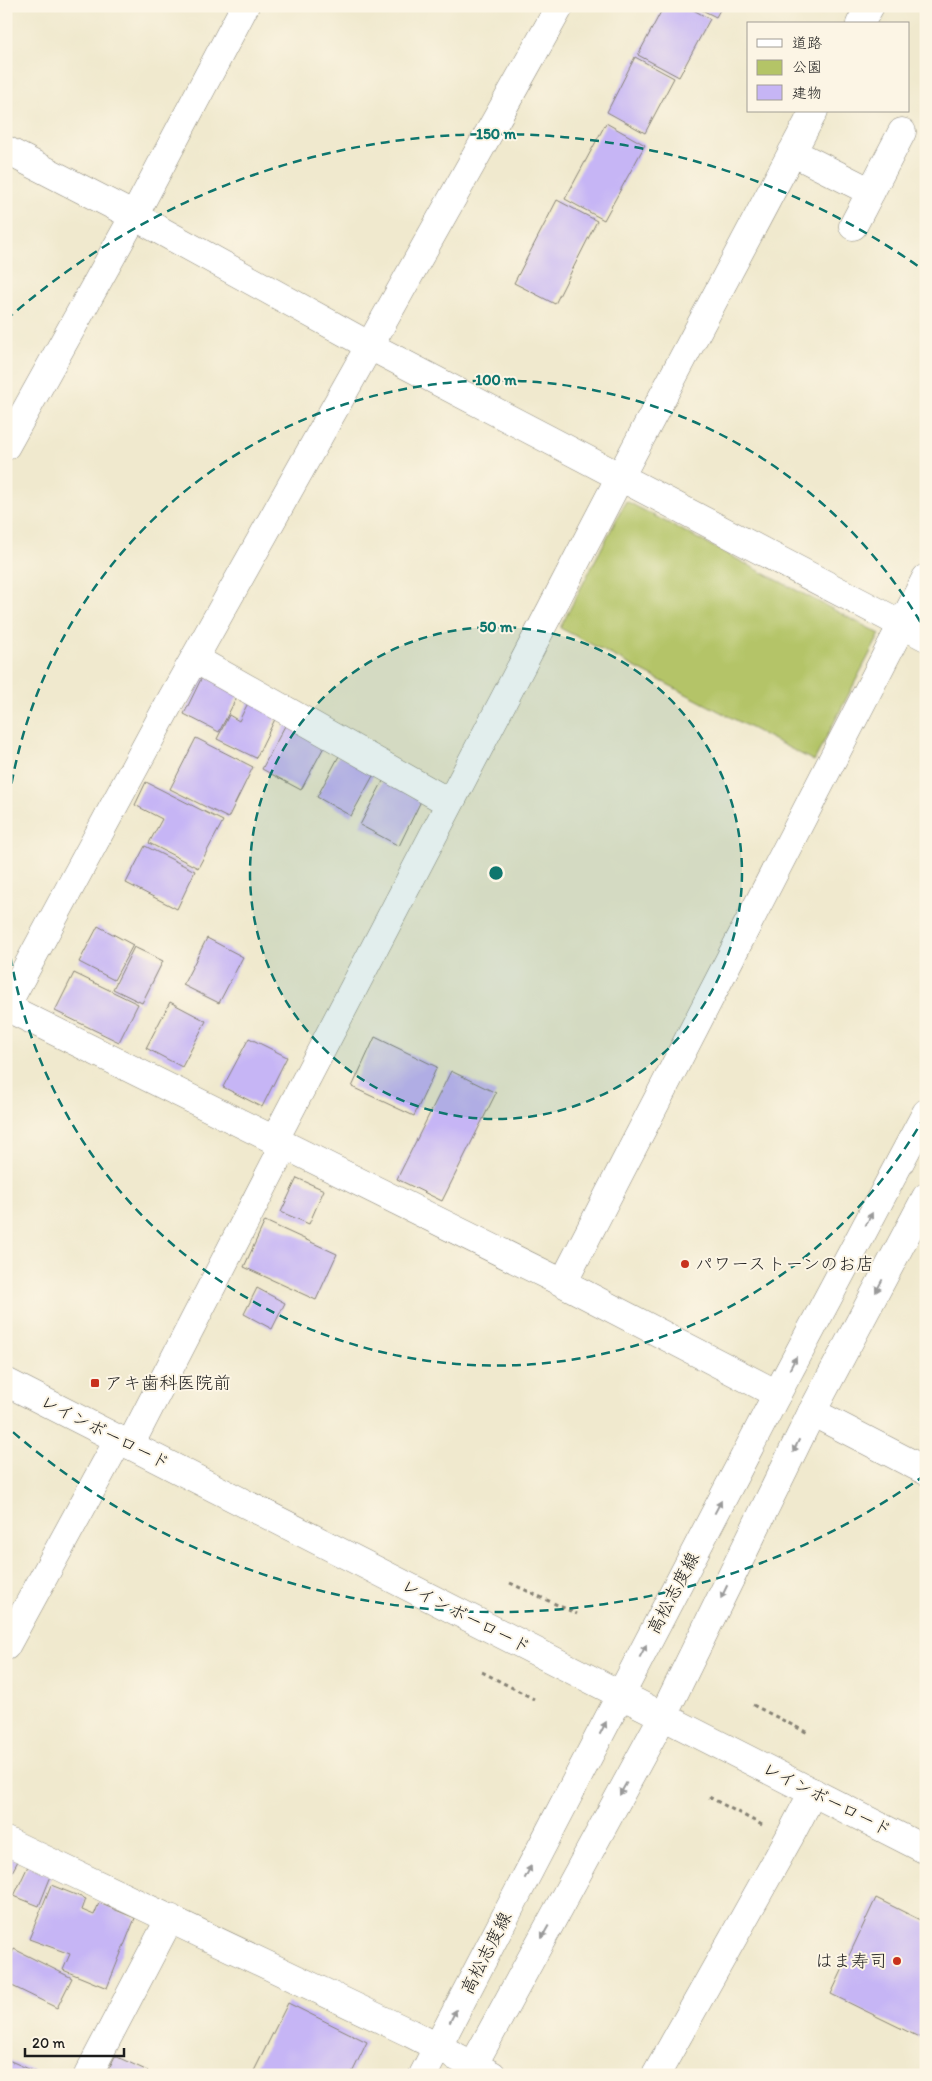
<svg xmlns="http://www.w3.org/2000/svg" width="932" height="2081" font-family="Itim,'Klee One',sans-serif">
	<style>
		.green { fill: #b4c467; stroke: #687042 }
		.building { fill: #c6b5f5 }
		.lines { fill: none; stroke-linecap: round; stroke-linejoin: round }
		.street-casing { stroke: #868275; stroke-width: 29 }
		.secondary-casing { stroke: #868275; stroke-width: 29 }
		.path { stroke: #868275; stroke-width: 3; stroke-dasharray: 4 4; stroke-linecap: butt }
		.street { stroke: #fff; stroke-width: 28 }
		.secondary { stroke: #fff; stroke-width: 28 }
		.oneway { fill: #999 }
		.ring { fill: none; stroke: #0f766e; stroke-width: 2.5; stroke-dasharray: 9 6 }
		.poi-dot { fill: #c8321e; stroke: #fcf5e5; stroke-width: 2 }
		.labels { text-anchor: middle; stroke-width: 4; stroke-linejoin: round; paint-order: stroke }
		.poi-label { font-size: 18px; fill: #1c1c1c; stroke: #fcf5e5; text-anchor: start }
		.street-label { font-size: 18px; fill: #1c1c1c; stroke: #fcf5e5 }
		.centre { fill: #0f766e; stroke: #fcf5e5; stroke-width: 2.5 }
		.ring-label { font-size: 15px; text-anchor: middle; font-weight: bold; fill: #0f766e; stroke: #fcf5e5; stroke-width: 4; stroke-linejoin: round; paint-order: stroke }
	</style>
	<rect width="100%" height="100%" fill="#fcf5e5"/>
	<filter id="ink" filterUnits="userSpaceOnUse"><feTurbulence type="fractalNoise" baseFrequency=".02" numOctaves="2"/><feDisplacementMap in="SourceGraphic" scale="10" xChannelSelector="R" yChannelSelector="G"/><feConvolveMatrix kernelMatrix="1 2 1 2 8 2 1 2 1" color-interpolation-filters="sRGB"/></filter>
	<filter id="wash" filterUnits="userSpaceOnUse"><feTurbulence type="fractalNoise" baseFrequency=".0096" numOctaves="4" result="noise"/><feDisplacementMap in="SourceGraphic" scale="20" xChannelSelector="R" yChannelSelector="G"/><feGaussianBlur stdDeviation="1.12" result="paint"/><feColorMatrix in="noise" values="0 0 0 0 0 0 0 0 0 0 0 0 0 0 0 0 0 1.4 0 .05"/><feComposite in="paint" operator="in"/></filter>
	<g filter="url(#wash)">
		<rect width="100%" height="100%" fill="#f0e9ce"/>
		<!-- green -->
		<path class="green" d="M626 501 880 634 814 761 560 628Z"/>
		<g id="blocks">
			<!-- building -->
			<path class="building" d="M664 6H686L710 19 679 77 638 55Z
				M694 6H722L716 17Z
				M635 57 674 78 645 133 607 112Z
				M606 123 645 145 604 220 565 199Z
				M557 200 597 221 555 304 514 283Z
				M203 675 239 693 219 732 184 714Z
				M250 699 278 713 256 758 217 739 229 715 239 721Z
				M286 724 325 745 301 790 262 769Z
				M196 738 253 767 228 818 170 789Z
				M339 756 374 774 351 816 317 797Z
				M383 781 421 801 399 846 360 825Z
				M146 782 223 821 198 868 149 843 162 819 135 805Z
				M145 846 195 871 177 909 126 883Z
				M98 926 133 945 114 980 79 962Z
				M207 938 243 957 219 1003 183 985Z
				M134 947 163 961 142 1003 113 989Z
				M74 973 138 1004 119 1042 55 1011Z
				M170 1002 206 1021 182 1067 146 1048Z
				M375 1037 437 1067 414 1116 352 1087Z
				M249 1038 287 1057 262 1107 223 1087Z
				M451 1071 496 1093 442 1201 397 1179Z
				M297 1178 324 1190 309 1224 281 1212Z
				M265 1221 337 1254 316 1300 244 1267Z
				M257 1288 285 1303 272 1329 244 1314Z
				M6 1855 18 1861 6 1883Z
				M28 1866 51 1876 39 1906 14 1896Z
				M51 1885 86 1899 82 1910 94 1915 99 1903 135 1918 107 1988 63 1970 70 1954 29 1939Z
				M876 1898 926 1923 925 2040 831 1994Z
				M14 1949 72 1978 57 2008 6 1983V1965Z
				M288 2003 367 2042 351 2075H252Z
				M115 2056 148 2071 146 2075H106Z
				M6 2059 38 2073 37 2075H6Z"/>
		</g>
	</g>
	<g filter="url(#ink)">
		<use href="#blocks" fill-opacity="0" stroke="#868275" stroke-width="1"/>
		<g class="lines">
			<!-- street casing -->
			<g class="street-casing">
				<path id="street" d="M860 24 870 6
					M6 150 134 216 370 346 926 637
					M792 152 871 192
					M853 226 902 132
					M6 446 134 216 245 6
					M195 659 450 803
					M6 1007 563 1283 777 1394
					M274 1141 620 477 814 111
					M563 1283 926 578
					M812 1412 926 1471
					M130 1445 284 1146
					M6 1646 119 1439
					M6 1841 410 2033 492 2075
					M88 2075 170 1918
					M656 2075 789 1838 813 1792"/>
			</g>
			<!-- secondary casing -->
			<g class="secondary-casing">
				<path id="secondary" d="M6 1006 171 700 560 6
					M6 1382 926 1850
					M423 2075 777 1394 926 1113
					M468 2075 663 1716 812 1412 926 1197"/>
			</g>
			<!-- path -->
			<path class="path" d="M510 1583 577 1614
				M482 1672 534 1699
				M753 1705 808 1733
				M709 1797 762 1825"/>
			<!-- street -->
			<use href="#street" class="street"/>
			<!-- secondary -->
			<use href="#secondary" class="secondary"/>
		</g>
		<!-- one-way arrows -->
		<defs><path id="oneway-solid" d="M-6-.8H1V-3.2L6.5 0L1 3.2V.8H-6Z" transform="scale(1.25)"/></defs>
		<g class="oneway">
			<use href="#oneway-solid" transform="translate(869 1219) rotate(-62)"/>
			<use href="#oneway-solid" transform="translate(879 1286) rotate(118)"/>
			<use href="#oneway-solid" transform="translate(793 1363) rotate(-62)"/>
			<use href="#oneway-solid" transform="translate(796 1446) rotate(116)"/>
			<use href="#oneway-solid" transform="translate(718 1507) rotate(-62)"/>
			<use href="#oneway-solid" transform="translate(724 1592) rotate(116)"/>
			<use href="#oneway-solid" transform="translate(643 1651) rotate(-62)"/>
			<use href="#oneway-solid" transform="translate(603 1728) rotate(-63)"/>
			<use href="#oneway-solid" transform="translate(623 1789) rotate(119)"/>
			<use href="#oneway-solid" transform="translate(528 1872) rotate(-63)"/>
			<use href="#oneway-solid" transform="translate(545 1932) rotate(119)"/>
			<use href="#oneway-solid" transform="translate(453 2016) rotate(-63)"/>
		</g>
	</g>
	<!-- distance rings -->
	<circle cx="496" cy="873" r="246" fill="#0f766e" fill-opacity=".12"/>
	<g class="ring">
		<circle cx="496" cy="873" r="246"/>
		<path d="M925 1116A493 493 0 0 1 7 933M7 813A493 493 0 0 1 925 630"/>
		<path d="M925 1475A739 739 0 0 1 6 1426M6 320A739 739 0 0 1 925 271"/>
	</g>
	<!-- markers -->
	<g class="poi-dot">
		<circle cx="685" cy="1264" r="5"/>
		<rect x="90" y="1378" width="10" height="10" rx="2.5"/>
		<circle cx="897" cy="1961" r="5"/>
	</g>
	<g class="labels">
		<!-- poi labels -->
		<g class="poi-label">
			<text x="695" y="1270">パワーストーンのお店</text>
			<text x="105" y="1389">アキ歯科医院前</text>
			<text x="887" y="1967" text-anchor="end">はま寿司</text>
		</g>
		<!-- street labels -->
		<g class="street-label">
			<text transform="translate(105 1432) rotate(27)" y="6">レインボーロード</text>
			<text transform="translate(673 1593) rotate(-62)" y="6">高松志度線</text>
			<text transform="translate(466 1616) rotate(27)" y="6">レインボーロード</text>
			<text transform="translate(827 1799) rotate(27)" y="6">レインボーロード</text>
			<text transform="translate(486 1953) rotate(-63)" y="6">高松志度線</text>
		</g>
	</g>
	<circle cx="496" cy="873" r="8" class="centre"/>
	<g class="ring-label">
		<text x="496" y="139">150 m</text>
		<text x="496" y="385">100 m</text>
		<text x="496" y="632">50 m</text>
	</g>
	<!-- margin -->
	<rect width="932" height="2081" fill="none" stroke="#fcf5e5" stroke-width="25"/>
	<!-- legend -->
	<rect x="747" y="22" width="162" height="90" fill="#fcf5e5" stroke="#a29e95"/>
	<rect x="757" y="39" width="25" height="8" fill="#ffffff" stroke="#a29e95"/>
	<text x="792" y="48" font-size="15" fill="#1c1c1c">道路</text>
	<rect x="757" y="60" width="25" height="15" fill="#b4c467" stroke="#a29e95"/>
	<text x="792" y="72" font-size="15" fill="#1c1c1c">公園</text>
	<rect x="757" y="85" width="25" height="15" fill="#c6b5f5" stroke="#a29e95"/>
	<text x="792" y="98" font-size="15" fill="#1c1c1c">建物</text>
	<!-- scale -->
	<path d="M25 2048v8h99v-8" fill="none" stroke="#1c1c1c" stroke-width="2.5"/>
	<text x="32" y="2048" font-size="15" fill="#1c1c1c" stroke="#fcf5e5" stroke-width="4" paint-order="stroke">20 m</text>
</svg>
